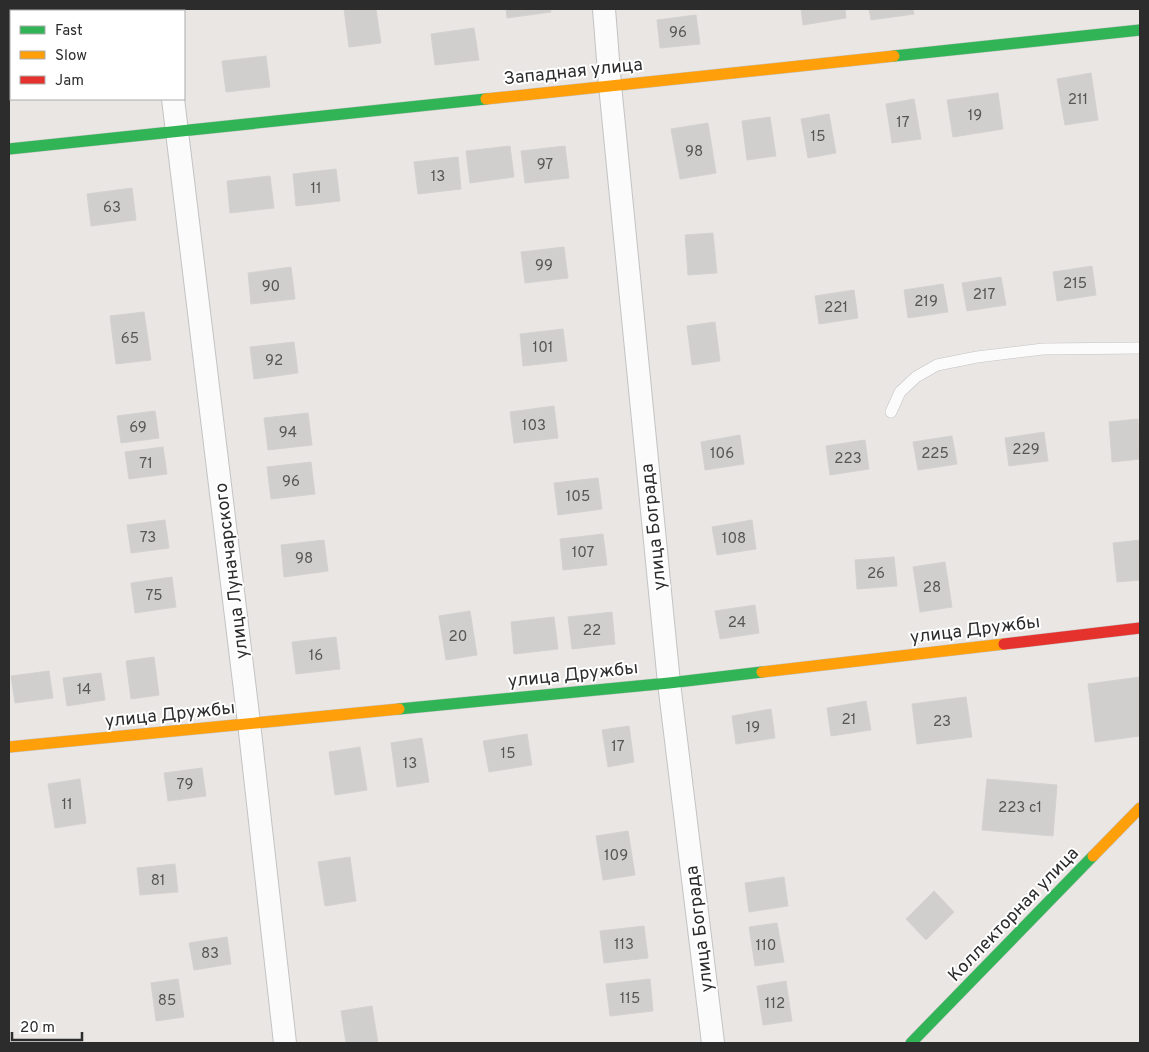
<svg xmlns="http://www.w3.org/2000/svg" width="1149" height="1052" font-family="Overpass,sans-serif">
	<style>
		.building { fill: #d1cfcd; stroke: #d4d2d0 }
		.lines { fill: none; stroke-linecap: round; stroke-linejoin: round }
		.lane-casing { stroke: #c4c3c4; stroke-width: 12 }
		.street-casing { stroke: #c4c3c4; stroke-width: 24 }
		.fast-casing { stroke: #c4c3c4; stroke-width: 12 }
		.slow-casing { stroke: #c4c3c4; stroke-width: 12 }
		.jam-casing { stroke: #c4c3c4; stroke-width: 12 }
		.lane { stroke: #fcfbfb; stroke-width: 11 }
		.street { stroke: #fcfbfb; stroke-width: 22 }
		.fast { stroke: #30b455; stroke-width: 11 }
		.slow { stroke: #ff9f0a; stroke-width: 11 }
		.jam { stroke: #e5322d; stroke-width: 11 }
		.labels { text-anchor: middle; stroke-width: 4; stroke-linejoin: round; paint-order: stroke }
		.number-label { font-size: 15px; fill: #565655 }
		.street-label { font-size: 18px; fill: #2c2c2c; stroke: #fff }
	</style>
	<rect width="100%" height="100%" fill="#e9e6e4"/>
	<!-- building -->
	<path class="building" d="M73 9H106L107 11H73Z
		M344 9H376L381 43 349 47Z
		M506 9H550L551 12 507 18Z
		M801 9H845L846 18 803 25Z
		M869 9H913L914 14 871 20Z
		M696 15 700 44 660 48 657 20Z
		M474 28 479 60 435 65 431 34Z
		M266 56 270 87 226 92 222 61Z
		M1091 73 1098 120 1065 125 1057 79Z
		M998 93 1003 129 953 137 947 100Z
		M914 99 921 139 892 143 886 104Z
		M829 114 836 153 808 158 801 119Z
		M770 117 776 156 747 160 742 121Z
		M708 123 716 173 680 179 671 129Z
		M510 146 514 177 470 183 466 151Z
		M565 146 569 178 525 183 521 151Z
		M458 157 461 189 418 194 414 162Z
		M336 169 340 201 296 206 293 174Z
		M270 176 274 208 230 213 227 181Z
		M132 188 136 220 91 226 87 194Z
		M713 233 717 273 688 275 685 235Z
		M564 247 568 278 525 283 521 252Z
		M1092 266 1096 295 1057 301 1053 272Z
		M291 267 295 299 251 304 248 273Z
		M1001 277 1006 305 967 311 962 283Z
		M943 284 948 312 908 318 904 290Z
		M854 290 858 318 819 324 815 296Z
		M144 312 151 360 116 364 110 316Z
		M715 322 720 361 692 365 687 326Z
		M563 329 567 361 523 366 520 334Z
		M294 342 298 373 254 379 250 347Z
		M554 406 558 438 514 443 510 412Z
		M155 411 159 438 121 443 117 416Z
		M308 413 312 445 268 450 264 418Z
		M1138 419 1140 459 1112 462 1109 422Z
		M1044 432 1048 461 1009 466 1005 438Z
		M740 435 744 464 705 470 701 442Z
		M952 436 957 464 918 470 913 442Z
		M865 440 869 469 830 475 826 446Z
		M163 447 167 474 129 479 125 452Z
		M311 462 315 494 271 499 267 467Z
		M598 478 602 509 558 515 554 483Z
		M165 520 169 548 131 553 127 525Z
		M752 520 756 549 717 555 712 527Z
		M603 534 607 565 563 570 560 539Z
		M324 540 328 571 284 577 281 545Z
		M1140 540V580L1117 582 1113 543Z
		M894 557 897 586 857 589 855 560Z
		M945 562 952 607 920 612 913 567Z
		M172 577 176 607 135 613 131 583Z
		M755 605 759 633 720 639 715 611Z
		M470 611 477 655 446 660 439 616Z
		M612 612 615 644 572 649 568 617Z
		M554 617 558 649 514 654 511 622Z
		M336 637 340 669 296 674 292 642Z
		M154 657 159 695 131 699 126 661Z
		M49 671 53 698 15 703 11 676Z
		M101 673 105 700 67 706 63 678Z
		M1140 677V736L1095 742 1088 684Z
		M966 697 972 737 917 744 912 704Z
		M866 701 871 730 831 736 827 708Z
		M771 709 775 738 736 744 732 716Z
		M629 726 634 762 608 767 602 730Z
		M527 734 532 765 489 772 483 741Z
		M422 738 429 782 397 787 391 743Z
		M360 747 367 790 335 795 329 752Z
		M202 768 206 796 168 801 164 773Z
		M80 779 86 823 55 828 48 784Z
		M987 779 1057 785 1053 836 982 830Z
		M628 831 635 875 603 880 596 836Z
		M350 857 356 901 325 906 318 862Z
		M175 864 178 892 140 895 137 868Z
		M784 877 788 906 749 912 745 883Z
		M934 891 954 912 926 940 906 919Z
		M777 923 784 962 755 966 749 927Z
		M644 926 648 958 604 963 600 931Z
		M227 937 231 964 194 970 189 943Z
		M178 979 184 1017 156 1021 151 983Z
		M650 979 653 1011 610 1016 606 984Z
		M786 981 792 1021 763 1025 757 986Z
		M372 1006 378 1043H346L341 1011Z"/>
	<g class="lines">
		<!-- lane casing -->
		<g class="lane-casing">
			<path id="lane" d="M891 412 900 392 916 377 937 365 977 357 1043 349 1140 348"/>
		</g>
		<!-- street casing -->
		<g class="street-casing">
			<path id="street" d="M163 9 164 11
				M604 9 610 85 669 683 713 1043
				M173 99 249 723 285 1043"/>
		</g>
		<!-- fast casing -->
		<g class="fast-casing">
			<path id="fast" d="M894 56 1140 30
				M9 149 486 99
				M399 709 669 683 762 672
				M911 1043 1093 856"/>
		</g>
		<!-- slow casing -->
		<g class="slow-casing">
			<path id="slow" d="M486 99 894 56
				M762 672 1004 644
				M9 747 399 709
				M1093 856 1140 808"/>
		</g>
		<!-- jam casing -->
		<g class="jam-casing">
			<path id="jam" d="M1004 644 1140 628"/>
		</g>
		<!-- lane -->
		<use href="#lane" class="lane"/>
		<!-- street -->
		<use href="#street" class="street"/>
		<!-- fast -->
		<use href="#fast" class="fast"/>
		<!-- slow -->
		<use href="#slow" class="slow"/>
		<!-- jam -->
		<use href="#jam" class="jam"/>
	</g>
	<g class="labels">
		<!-- number labels -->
		<g class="number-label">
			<text x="678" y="37">96</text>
			<text x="1078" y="104">211</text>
			<text x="975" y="120">19</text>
			<text x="903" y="127">17</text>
			<text x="818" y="141">15</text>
			<text x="694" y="156">98</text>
			<text x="545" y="169">97</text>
			<text x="438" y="181">13</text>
			<text x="316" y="193">11</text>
			<text x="112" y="212">63</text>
			<text x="544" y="270">99</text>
			<text x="1075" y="288">215</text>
			<text x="271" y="291">90</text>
			<text x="984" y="299">217</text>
			<text x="926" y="306">219</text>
			<text x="836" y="312">221</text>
			<text x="130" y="343">65</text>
			<text x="543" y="352">101</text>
			<text x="274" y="365">92</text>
			<text x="534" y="430">103</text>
			<text x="138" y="432">69</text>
			<text x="288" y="437">94</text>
			<text x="1026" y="454">229</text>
			<text x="722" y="458">106</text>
			<text x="935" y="458">225</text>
			<text x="848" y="463">223</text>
			<text x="146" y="468">71</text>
			<text x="291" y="486">96</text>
			<text x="578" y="501">105</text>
			<text x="148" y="542">73</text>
			<text x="734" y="543">108</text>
			<text x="583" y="557">107</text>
			<text x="304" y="563">98</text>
			<text x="876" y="578">26</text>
			<text x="932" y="592">28</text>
			<text x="154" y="600">75</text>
			<text x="737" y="627">24</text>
			<text x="592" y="635">22</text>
			<text x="458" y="641">20</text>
			<text x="316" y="660">16</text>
			<text x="84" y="694">14</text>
			<text x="849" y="724">21</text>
			<text x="942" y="726">23</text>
			<text x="753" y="732">19</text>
			<text x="618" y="751">17</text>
			<text x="508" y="758">15</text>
			<text x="410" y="768">13</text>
			<text x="185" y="789">79</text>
			<text x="67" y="809">11</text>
			<text x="1020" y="812">223 с1</text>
			<text x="616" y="860">109</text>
			<text x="158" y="885">81</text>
			<text x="624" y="949">113</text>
			<text x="766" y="950">110</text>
			<text x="210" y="958">83</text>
			<text x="630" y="1003">115</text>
			<text x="167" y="1005">85</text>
			<text x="775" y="1008">112</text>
		</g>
		<!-- street labels -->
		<g class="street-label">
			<text transform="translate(573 71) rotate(-6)" y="6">Западная улица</text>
			<text transform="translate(653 527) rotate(-96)" y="6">улица Бограда</text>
			<text transform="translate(231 571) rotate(-97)" y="6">улица Луначарского</text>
			<text transform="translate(975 629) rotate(-7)" y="6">улица Дружбы</text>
			<text transform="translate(573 674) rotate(-6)" y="6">улица Дружбы</text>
			<text transform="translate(170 714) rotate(-6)" y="6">улица Дружбы</text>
			<text transform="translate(1013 914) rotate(-46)" y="6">Коллекторная улица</text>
			<text transform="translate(699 929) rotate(-97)" y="6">улица Бограда</text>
		</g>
	</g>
	<!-- border -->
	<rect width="1149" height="1052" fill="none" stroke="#2c2c2c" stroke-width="20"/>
	<!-- legend -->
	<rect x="10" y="10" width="175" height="90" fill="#ffffff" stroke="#ababab"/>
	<rect x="20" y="26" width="25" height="8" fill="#30b455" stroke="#ababab"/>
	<text x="55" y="35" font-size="15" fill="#2c2c2c">Fast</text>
	<rect x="20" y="51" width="25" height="8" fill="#ff9f0a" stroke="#ababab"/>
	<text x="55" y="60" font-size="15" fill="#2c2c2c">Slow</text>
	<rect x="20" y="76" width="25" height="8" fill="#e5322d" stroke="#ababab"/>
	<text x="55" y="85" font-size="15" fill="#2c2c2c">Jam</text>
	<!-- scale -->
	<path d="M12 1032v8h70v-8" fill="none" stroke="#2c2c2c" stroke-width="2.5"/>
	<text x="20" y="1032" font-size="15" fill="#2c2c2c" stroke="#ffffff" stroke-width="4" paint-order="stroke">20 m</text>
</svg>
